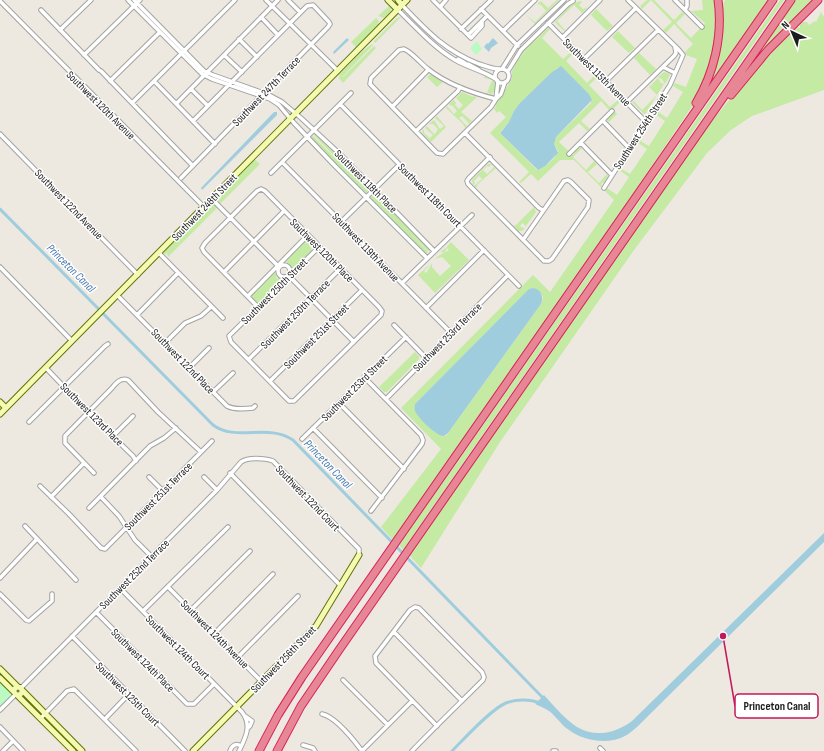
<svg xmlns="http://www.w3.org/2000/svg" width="824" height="751" font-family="'Sofia Sans Condensed',sans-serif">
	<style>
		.grass { fill: #c5eaa4; fill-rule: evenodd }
		.park { fill: #bbfac2 }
		.water { fill: #a0cddd }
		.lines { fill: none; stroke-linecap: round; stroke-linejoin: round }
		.canal { stroke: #a0cddd; stroke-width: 3 }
		.street-casing { stroke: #a3a3a3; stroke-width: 5.5 }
		.secondary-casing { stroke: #637303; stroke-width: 7 }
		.highway-casing { stroke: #d9205b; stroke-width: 9 }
		.street { stroke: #fff; stroke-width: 3.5 }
		.secondary { stroke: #f5fab2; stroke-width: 5 }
		.highway { stroke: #e78695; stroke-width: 7 }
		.labels { text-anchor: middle; stroke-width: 3; stroke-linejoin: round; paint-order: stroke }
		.street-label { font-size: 11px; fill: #1c1c1c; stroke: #fff }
		.water-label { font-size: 12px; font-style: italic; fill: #4777ac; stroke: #fff }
		.leader { fill: none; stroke: #c2185b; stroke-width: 1.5 }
		.callout-dot { fill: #c2185b; stroke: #fff; stroke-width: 1.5 }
		.callout { fill: #fff; stroke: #c2185b; stroke-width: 1.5 }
		.callout-label { font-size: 12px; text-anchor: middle; font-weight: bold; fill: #1c1c1c }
	</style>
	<rect width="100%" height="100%" fill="#ede9e1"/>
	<!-- grass -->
	<path class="grass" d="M557 0H559L535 24 526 15 535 22 546 11 541 5 537 4 541 1 548 8Z
		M647 0H654L674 20 682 12 685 14 676 23 691 38 705 23 691 11 703 10 702 0H716L717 9 715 49 698 95 693 105 620 213 393 540 381 527 441 449 401 408 533 275 550 292 614 200 574 160H560L538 181 531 174 521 183 519 182 529 172 490 133 506 117 499 111 497 113 494 109 496 106 495 105 512 79V71L517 61 530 46 520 57 514 66 512 65 521 53 541 32 542 33 532 44 549 27 550 29 542 38 563 59 572 51 574 53 566 61 587 83 595 75 598 77 589 85 610 107 619 99 621 101 613 109 617 114 609 122 607 121V119L614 112 612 110 610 111V109L609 110 601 101 581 121 590 129 587 131 579 123 559 142 573 155 575 153 574 152 580 147 582 148 573 157 586 170 594 161 597 164 588 172 599 183 607 174 608 176 604 183 603 182 601 184 602 187 604 188H607L606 189 607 188 617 195 629 177 619 170 620 168 630 174 647 149 637 142 639 140 649 146 665 121 655 114 657 111 667 118 683 92 673 86 675 83 686 87 697 59 686 55 685 52 693 44 674 24 666 33 663 30 672 22 651 0 642 9 640 6ZM561 67 589 94 591 103 555 138 554 144 558 151C555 160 545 166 537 170L501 134V131L510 121 514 111 519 104 557 68ZM531 288 542 295 543 298 541 304 448 433 446 436C428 433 422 419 415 404Z
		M725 0H768L704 93 721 8Z
		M780 0H784L403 550 399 545Z
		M795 0H815L743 75Z
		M581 1 582 2 579 5 583 9 588 7 582 13 574 5 557 21 565 30 564 31 555 22 571 4Z
		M390 5 392 8 390 12 384 18 378 16Z
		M596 9 613 26 607 31 591 15Z
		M821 12 823 16 824 15V90L752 116 731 130 707 153 634 250 533 395 500 442 421 568 409 555 705 130 749 75 791 30 793 32 797 27 800 28V26L799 25 803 22H807L809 25 815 21 816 22Z
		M401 17 375 43 374 41 397 18Z
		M376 18 379 21 378 25 356 47 351 42Z
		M618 31 635 48 629 53 612 37Z
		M372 44 373 45 342 77 338 76 359 54Z
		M374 46 376 48 343 83 338 77H343Z
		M639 53 656 69 650 75 634 58Z
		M664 72 668 73 670 75 665 84 661 78 660 79 658 77Z
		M429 75H432L443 82 437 87 427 77Z
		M485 76C491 80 501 82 492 94L487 93 492 80 484 78Z
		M658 78 661 83H662L664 84 645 114H644L632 102 634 101 642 110 657 95 649 87Z
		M462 92 473 97V96L477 97 461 112 472 121 469 124 467 121 462 116 459 118 467 126 465 128 463 124 446 108 447 106 454 114 457 111 452 105 451 106 449 104 454 100 456 103 455 105 459 109 463 105 456 98Z
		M437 116 446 127 431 142 423 134 422 131 424 129V133L430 138 433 135 425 128 427 126 434 134 436 133V132L438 129 433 124H429L434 120 440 129 444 126 435 118Z
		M315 133C334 151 351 169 369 187L370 189 368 191 314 135Z
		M313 136 368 191 366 193 341 170 312 139 311 137Z
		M254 159 260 164 220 204 218 200 219 195Z
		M488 164H492L489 167 487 166 483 170 487 174 494 167 496 168 478 184 476 188 474 186 482 179 479 176 474 181 475 183 473 185 472 180Z
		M374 194 395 212 429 248 430 250 428 251 410 233 428 252 426 254 389 218 383 210 371 199V197Z
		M213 204 218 207 168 257 167 253 176 242 166 254H164L166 248 208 206Z
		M534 207 536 212 525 227V225L522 223 520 226 523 228H525L522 231H518L514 226 517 224Z
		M307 239H310L316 247 314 248 310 243 309 245 313 251 295 268 292 269 287 264 286 259Z
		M451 242 469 260 435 293 418 275 428 266H429L424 271 426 273 427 272 432 263V267L440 276 451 266 442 257 435 259 440 255 449 250 447 248 445 252 442 253 441 251 446 248Z
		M275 273 278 276 276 277 277 279 278 277 280 278 281 283 260 303H256L251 298 252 294 272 274Z
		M415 352 419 356V359L387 392H384L379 387Z"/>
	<!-- park -->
	<path class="park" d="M477 41 482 49 476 55 470 48Z
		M0 679 11 693V696L0 707Z"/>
	<!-- water -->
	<path class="water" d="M347 38 349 40 334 54 333 52Z
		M493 38 498 43 491 48 489 52 484 47 487 43 488 44Z
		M561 66 589 94 592 100 556 137 554 144 558 153 545 166 538 170 501 134V132L509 122 514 111 519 104 552 72Z
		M274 112H277V115L202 190 201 188Z
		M533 288C541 289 544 297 541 304L448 433 444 436C437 437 418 418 415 411 414 408 415 407 415 404L529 289Z
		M824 533V542L637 727C633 730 629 734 625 736 609 745 583 741 569 730 561 725 556 716 549 711 545 708 539 706 535 704L544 695C553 705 566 720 577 727 596 738 616 733 632 721Z"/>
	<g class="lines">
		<!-- canal -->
		<path class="canal" d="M0 209 213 425C236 442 268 423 293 440L544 699
			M452 751C464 739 491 709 506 703 516 699 530 699 540 703"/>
		<!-- street casing -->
		<g class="street-casing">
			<path id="street" d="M128 0 202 74 212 79 270 99 279 105 294 123 335 166 427 258
				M134 0 204 71 213 75 269 95 282 102 301 118 341 155 434 251
				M266 0 338 71
				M288 0 300 12
				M433 0 471 38 482 26V21
				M675 0 702 27
				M0 1 204 207
				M402 5C427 31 444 50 479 64 486 66 492 69 500 69
				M440 7 446 0
				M397 9C416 27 433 47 455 60 468 68 485 71 497 80
				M481 9 518 46
				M41 10 99 70
				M685 10 687 6V0
				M261 17 278 35
				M548 23 646 122
				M461 29 491 0
				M60 30 91 0
				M503 31 535 0
				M468 35 487 16
				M563 37 600 0
				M239 39 257 57
				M404 49C413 53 420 63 428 69 447 84 472 93 496 99L491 107 443 154 437 153 370 84 371 78 399 50Z
				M84 55 140 0
				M224 55 242 72
				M458 59 465 63
				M584 59 636 8
				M468 64 479 70
				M663 67 675 73
				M502 69 517 45 564 0
				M495 76a7 7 0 1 1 14 0a7 7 0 1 1-14 0Z
				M101 71 193 166
				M508 71 521 50 568 4 573 1
				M110 81 160 32
				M154 81 215 144
				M498 81 496 99 501 94 505 82
				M606 81 658 30
				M191 89 208 106
				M627 102 674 56 676 53 675 47
				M132 103 235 0
				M176 104 278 0
				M340 104 519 286
				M392 107 428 70
				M603 121 629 148
				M416 131 458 91 460 87
				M465 133 539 208 543 210
				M0 134 138 275
				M581 143 612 175
				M569 154 612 111
				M490 157 469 178 467 181 468 184 544 261H549L552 259 588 207 589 200 571 182 568 180 564 181 523 240
				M282 162 451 333
				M271 173 351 93
				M181 178 328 27 330 24 329 22 313 5 307 6 193 121
				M604 188 670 85 683 55 679 50 628 0
				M212 199 279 267
				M341 222 399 165
				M159 253 223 318
				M278 271a6 6 0 1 1 12 0a6 6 0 1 1-12 0Z
				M0 267 72 341
				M224 272 284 211
				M289 276 354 342
				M402 283 472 215
				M117 295 227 406C234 410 245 409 253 408L255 406
				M248 296 308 235
				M258 307 204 252 202 248 205 243 257 191 261 189 265 191 379 307 382 311 381 315 294 401H289L231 342 229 336 319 247
				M426 308 484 250
				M137 315 178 273
				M394 325 426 358
				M165 343 185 323 201 316 211 307
				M249 359 341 268
				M46 368 88 412 133 456 136 461
				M189 368 209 348
				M364 377 421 435 423 440 422 444 371 511
				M270 381 362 290
				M213 392 233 373
				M386 399 508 275
				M339 403 404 469
				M29 422 105 346 108 344
				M313 428 382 498
				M113 436 133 416
				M302 439 406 337
				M94 473 65 443V436L112 388C116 383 121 377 128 380L158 412 201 452
				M230 473 341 586
				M149 477 163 491
				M204 477 217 490
				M40 486 69 514 101 548 105 549 212 441
				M51 497 84 463
				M101 497 119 516 135 540 151 556
				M89 508 150 446 164 438 176 428
				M25 526 76 580
				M0 578 37 539
				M168 587 261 681
				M120 588 242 712C252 725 246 737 239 751
				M0 594 26 620 29 621 52 601V594
				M191 610 250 551
				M143 611 228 527
				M96 612 187 704H194L214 684
				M394 632 462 701
				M215 633 273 574
				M72 636 185 751
				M238 657 298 596
				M343 680 388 725
				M21 688 217 490 241 462C248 457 265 458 273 461L359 549V555
				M0 710 16 694
				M322 714C336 717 353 739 362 751
				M245 716 252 721 250 726 248 728
				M41 718 67 691 74 689 136 751
				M105 719 129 694
				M0 727 23 751
				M303 745 313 748 315 751
				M600 748 603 751
				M3 751 13 741
				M230 751C232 745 236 743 241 746
				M362 751 412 701
				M412 751C435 727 459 704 483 680L484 677 482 672 419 608 415 607 410 610 375 656 376 663 437 726
				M553 751H556"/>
		</g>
		<!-- secondary casing -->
		<g class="secondary-casing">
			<path id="secondary" d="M388 0 397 9
				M398 0 402 5
				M0 402 6 408
				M0 414 407 0
				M0 669 18 687
				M0 678 14 692
				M14 691a4 4 0 1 1 8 0a4 4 0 1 1-8 0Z
				M23 691 82 751
				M17 695 73 751
				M193 751 316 626 359 555"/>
		</g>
		<!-- highway casing -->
		<g class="highway-casing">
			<path id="highway" d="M731 95 768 50 818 0
				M696 103C714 73 723 36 718 0
				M259 751 278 715 302 677 773 0
				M277 751 301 706 339 650 791 0"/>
		</g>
		<!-- street -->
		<use href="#street" class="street"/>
		<!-- secondary -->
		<use href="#secondary" class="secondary"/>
		<!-- highway -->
		<use href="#highway" class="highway"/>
	</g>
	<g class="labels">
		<!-- street labels -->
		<g class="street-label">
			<text transform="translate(597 72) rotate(45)" y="4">Southwest 115th Avenue</text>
			<text transform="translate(266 91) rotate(-46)" y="4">Southwest 247th Terrace</text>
			<text transform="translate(101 105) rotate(45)" y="4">Southwest 120th Avenue</text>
			<text transform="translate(640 131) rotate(-57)" y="4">Southwest 254th Street</text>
			<text transform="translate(366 181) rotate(45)" y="4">Southwest 118th Place</text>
			<text transform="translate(430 195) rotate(45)" y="4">Southwest 118th Court</text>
			<text transform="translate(69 204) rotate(46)" y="4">Southwest 122nd Avenue</text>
			<text transform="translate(204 207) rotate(-46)" y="4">Southwest 248th Street</text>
			<text transform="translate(366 247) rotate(46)" y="4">Southwest 119th Avenue</text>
			<text transform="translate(322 250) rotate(45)" y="4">Southwest 120th Place</text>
			<text transform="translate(274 291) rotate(-45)" y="4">Southwest 250th Street</text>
			<text transform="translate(295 314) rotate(-45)" y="4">Southwest 250th Terrace</text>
			<text transform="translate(316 336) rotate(-45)" y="4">Southwest 251st Street</text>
			<text transform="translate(447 337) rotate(-45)" y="4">Southwest 253rd Terrace</text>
			<text transform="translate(183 361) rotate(46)" y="4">Southwest 122nd Place</text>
			<text transform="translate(354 388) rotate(-45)" y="4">Southwest 253rd Street</text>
			<text transform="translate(92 414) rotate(45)" y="4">Southwest 123rd Place</text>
			<text transform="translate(158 496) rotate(-45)" y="4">Southwest 251st Terrace</text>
			<text transform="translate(308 498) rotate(46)" y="4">Southwest 122nd Court</text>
			<text transform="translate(134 574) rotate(-45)" y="4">Southwest 252nd Terrace</text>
			<text transform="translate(215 634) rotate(45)" y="4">Southwest 124th Avenue</text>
			<text transform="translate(178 647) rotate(45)" y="4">Southwest 124th Court</text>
			<text transform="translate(283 659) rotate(-46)" y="4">Southwest 256th Street</text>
			<text transform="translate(143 660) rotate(45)" y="4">Southwest 124th Place</text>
			<text transform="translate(128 694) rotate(45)" y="4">Southwest 125th Court</text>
		</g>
		<!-- water labels -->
		<g class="water-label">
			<text transform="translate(71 268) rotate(45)" y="4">Princeton Canal</text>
			<text transform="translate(328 464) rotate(46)" y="4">Princeton Canal</text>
		</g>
	</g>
	<!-- callouts -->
	<path class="leader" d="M723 636L735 706"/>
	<circle class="callout-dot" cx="723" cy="636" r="4"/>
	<rect class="callout" x="735" y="694" width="83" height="24" rx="4"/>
	<g class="callout-label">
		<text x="777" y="710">Princeton Canal</text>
	</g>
	<!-- north arrow -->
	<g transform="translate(792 32) rotate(316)" stroke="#ffffff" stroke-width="3" paint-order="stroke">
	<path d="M0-3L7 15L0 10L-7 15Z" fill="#1c1c1c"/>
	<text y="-6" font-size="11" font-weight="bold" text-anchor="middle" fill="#1c1c1c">N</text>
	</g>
</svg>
